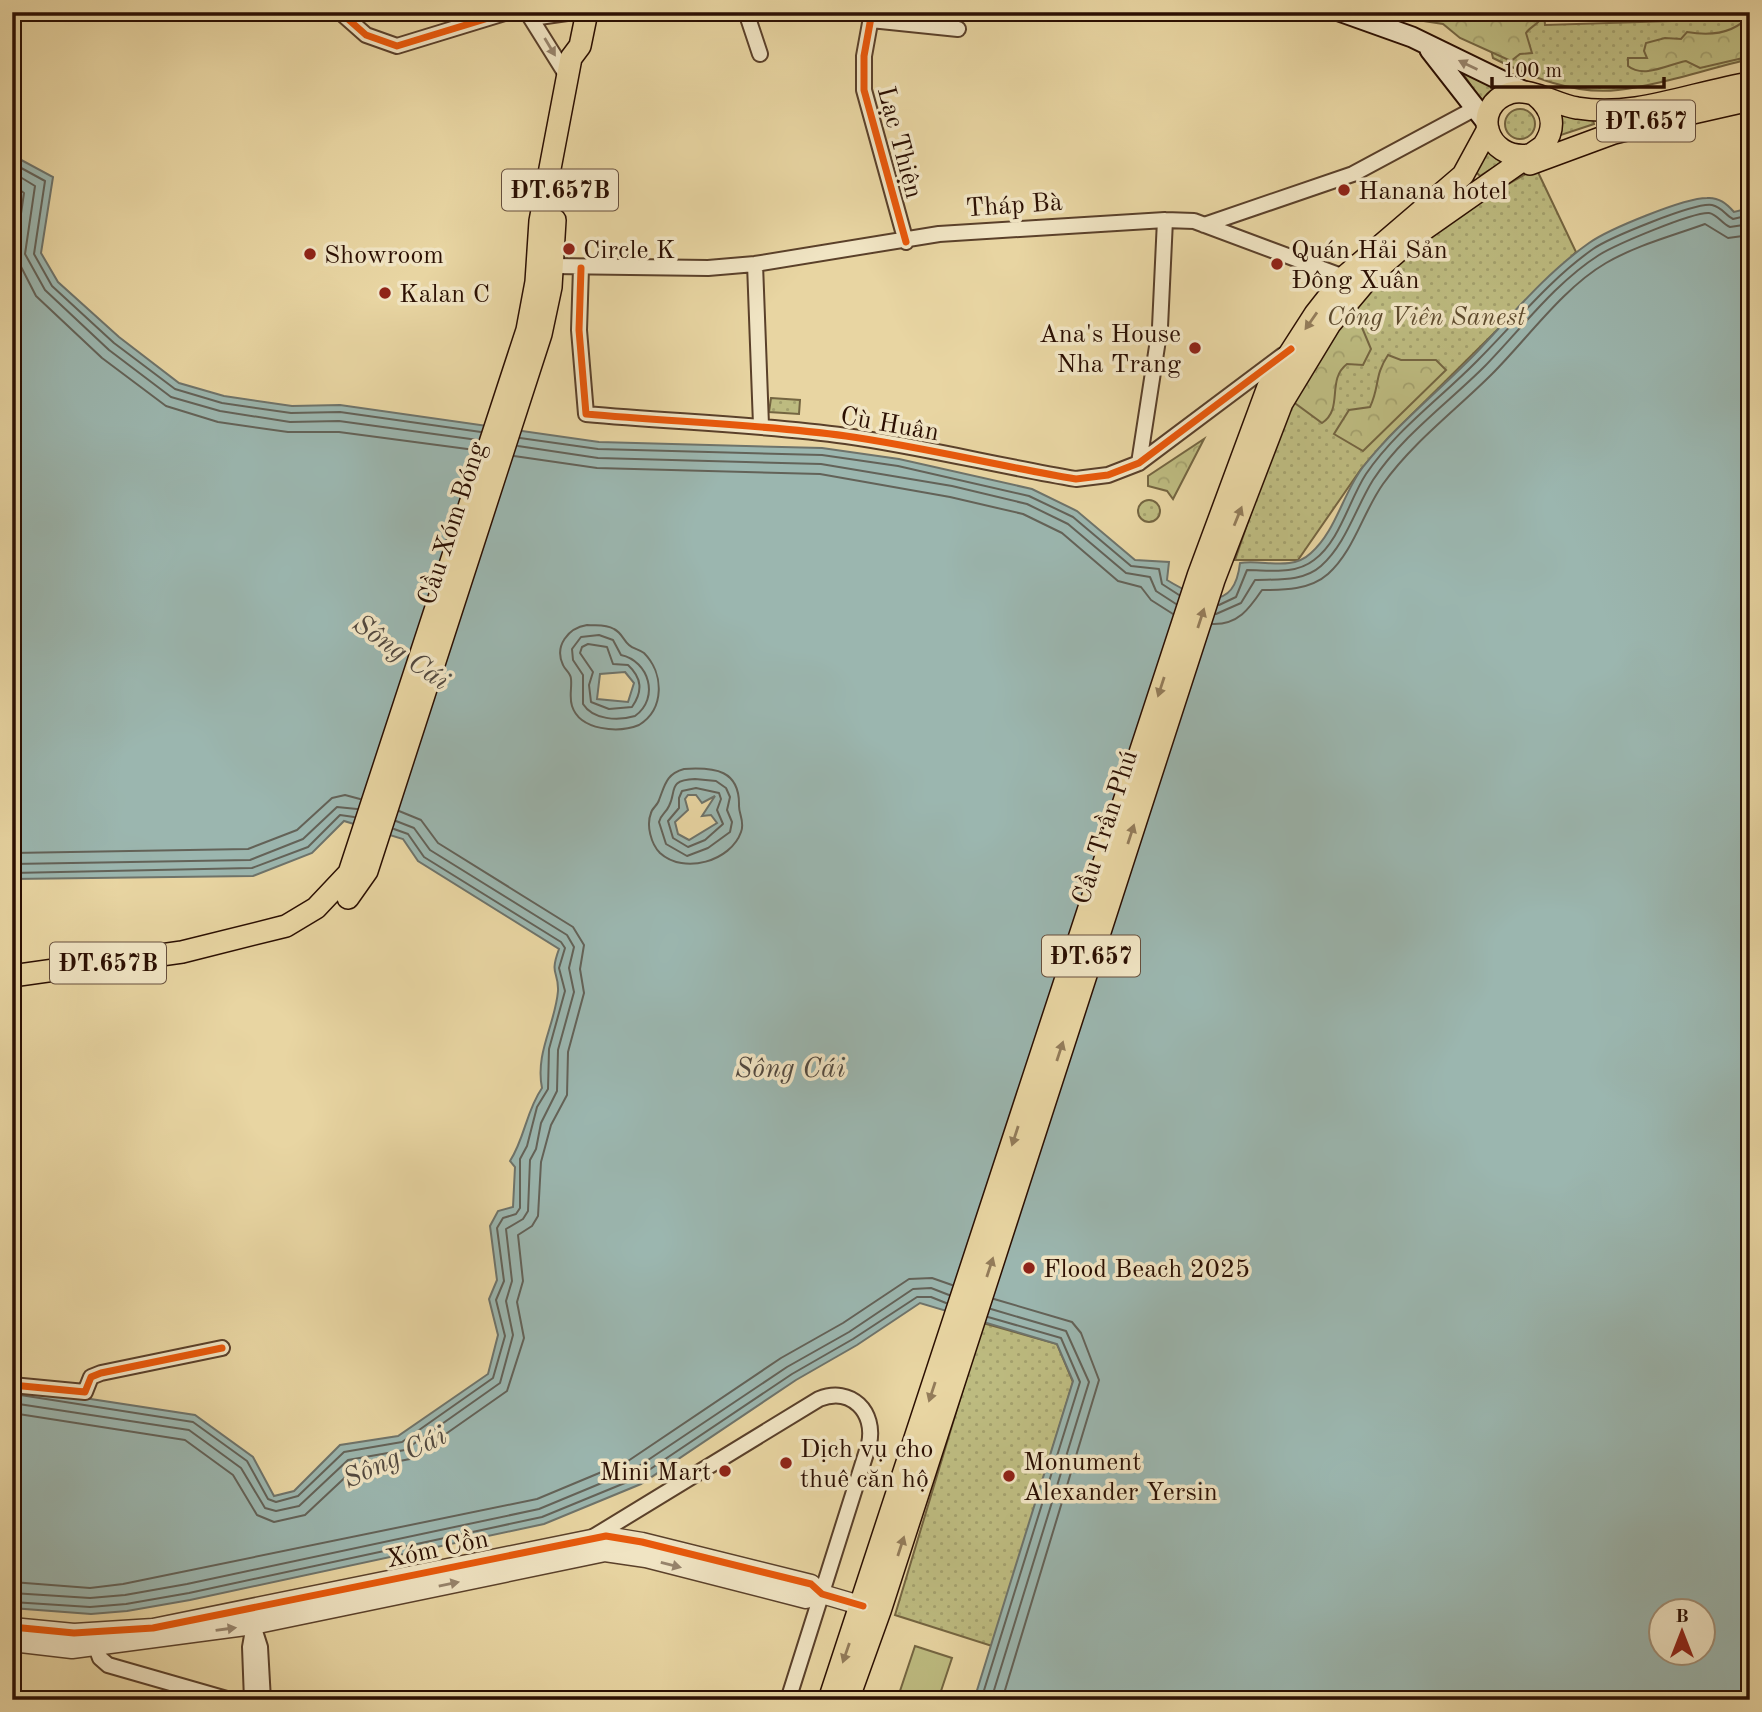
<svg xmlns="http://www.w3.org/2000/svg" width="1762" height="1712" font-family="'Old Standard TT',serif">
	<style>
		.grass { fill: url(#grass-dots); stroke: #746541; stroke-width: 2 }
		.forest { fill: url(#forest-crowns); stroke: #746541; stroke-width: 2 }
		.garden { fill: #bdbb80; stroke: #746541; stroke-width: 2 }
		.water { fill: #9bb6af; stroke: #6e736a; stroke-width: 2; fill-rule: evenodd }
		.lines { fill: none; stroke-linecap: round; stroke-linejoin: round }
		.shore { stroke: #636258; stroke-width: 2 }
		.minor-casing { stroke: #5a402a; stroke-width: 18 }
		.tertiary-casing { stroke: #5a402a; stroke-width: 21 }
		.secondary-casing { stroke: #2b0f02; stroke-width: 23 }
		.primary-casing { stroke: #2b0f02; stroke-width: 24 }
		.minor { stroke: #f0e4c3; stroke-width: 14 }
		.tertiary { stroke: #f0e4c3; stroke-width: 18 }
		.secondary { stroke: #f0e4c3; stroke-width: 19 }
		.primary { stroke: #e8d5a2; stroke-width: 21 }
		.cycleway-casing { stroke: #f0e4c3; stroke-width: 11 }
		.cycleway { stroke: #e8590c; stroke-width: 7 }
		.oneway { fill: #97846c }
		.oneway2 { fill: #937c5a }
		.poi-dot { fill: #8f2418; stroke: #f0e4c3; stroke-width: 2.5 }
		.labels { text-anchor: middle; stroke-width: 7; stroke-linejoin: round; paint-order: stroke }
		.shield { fill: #f0e4c3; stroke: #664f3c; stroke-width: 2 }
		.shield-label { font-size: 24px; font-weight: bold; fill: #2b0f02 }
		.street-label { font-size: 26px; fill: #2b0f02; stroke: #f0e4c3 }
		.poi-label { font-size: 26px; fill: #2b0f02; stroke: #f0e4c3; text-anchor: start }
		.park-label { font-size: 26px; font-style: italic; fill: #5e4b2e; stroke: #f0e4c3 }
		.water-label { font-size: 28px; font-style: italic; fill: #52493f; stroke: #f0e4c3 }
	</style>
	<defs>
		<pattern id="grass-dots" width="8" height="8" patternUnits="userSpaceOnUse" patternTransform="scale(1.75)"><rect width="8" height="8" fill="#bdbb80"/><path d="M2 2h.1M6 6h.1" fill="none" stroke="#a3a06d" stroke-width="1.8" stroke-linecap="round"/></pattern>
		<pattern id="forest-crowns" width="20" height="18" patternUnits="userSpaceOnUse" patternTransform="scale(1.75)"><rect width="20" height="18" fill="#bdbb80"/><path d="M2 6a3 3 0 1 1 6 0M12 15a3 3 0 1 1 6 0" fill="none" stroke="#a3a06d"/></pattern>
	</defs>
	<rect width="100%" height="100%" fill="#e8d5a2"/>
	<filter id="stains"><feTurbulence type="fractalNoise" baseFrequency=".00286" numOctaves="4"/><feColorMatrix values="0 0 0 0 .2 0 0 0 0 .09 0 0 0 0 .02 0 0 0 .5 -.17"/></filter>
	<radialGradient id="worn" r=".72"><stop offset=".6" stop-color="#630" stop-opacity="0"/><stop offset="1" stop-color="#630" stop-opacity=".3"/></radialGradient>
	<!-- grass -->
	<path class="grass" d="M1445 12H1544L1545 25 1736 19 1737 12H1750V59C1707 69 1661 85 1618 90 1574 95 1531 77 1493 58L1486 28Z
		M1462 72 1495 87 1496 91 1482 102Z
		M1505 124a15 15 0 1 1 30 0a15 15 0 1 1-30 0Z
		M1561 114 1593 120 1594 124 1561 135 1557 133V116Z
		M1489 149 1501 158 1502 162 1480 176 1476 172Z
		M1536 168 1576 252 1389 437 1361 469 1298 560H1235L1286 411 1359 298 1396 261 1484 198Z
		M771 398 800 400 799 414 769 412Z
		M1138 511a11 11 0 1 1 22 0a11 11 0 1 1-22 0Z
		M983 1323 1057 1344 1073 1382 992 1646 895 1615Z"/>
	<!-- forest -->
	<path class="forest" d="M1417 12H1440L1451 17 1484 21 1500 13 1543 12C1541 25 1531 25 1526 33L1532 53 1520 54 1511 61 1460 38 1443 24 1424 21Z
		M1750 15V55L1743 58 1700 68 1686 61C1669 64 1644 79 1628 66V58H1647L1644 51 1646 43 1665 38 1681 39 1687 32C1710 36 1734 34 1750 15Z
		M1353 306 1371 349 1363 365 1347 364C1326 380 1344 409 1322 423L1292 401Z
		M1388 355 1401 360H1436L1446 370 1363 451 1334 434 1349 410 1370 407C1380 386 1374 376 1388 355Z
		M1204 439 1173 499 1167 491 1148 486V476Z"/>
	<!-- garden -->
	<path class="garden" d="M915 1646 952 1658 938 1700H897Z"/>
	<!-- water -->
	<path class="water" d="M12 155 53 177 41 253 58 282 119 337 179 383 224 396 292 406 340 405 599 442 822 448 899 459 1032 489 1077 511 1135 560 1169 562 1167 580C1198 599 1234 615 1240 563 1263 559 1291 572 1311 553 1336 531 1343 493 1363 467 1396 425 1438 392 1475 354 1511 316 1545 274 1589 243 1609 229 1684 198 1707 198 1719 197 1727 204 1734 212L1750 208V1700H974L1073 1381 1057 1344 920 1303 857 1345 796 1380 641 1484 544 1524 190 1600 127 1611 91 1614 12 1608V1387L195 1415 253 1457 274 1496 294 1491 340 1445 398 1436 488 1374 498 1335 489 1299 497 1280 490 1226 498 1211 513 1207 515 1167 510 1161C525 1138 526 1111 542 1088 535 1053 555 1025 558 991 559 971 549 976 559 949L418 861 403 839 344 821 312 853 253 876 12 879ZM625 672 634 683 628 702 597 699 600 674ZM688 795H696L702 803 715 796 702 816 711 815 717 823 689 840 678 834 675 822 688 810 685 799ZM1660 1610H1702V1652H1660Z"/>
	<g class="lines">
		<!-- shore -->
		<path class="shore" d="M12 163 45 181 34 254 52 286 114 343 175 389 222 403 291 413 340 412 481 432
			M12 172 35 186 25 254 45 290 109 350 171 397 220 411 290 422 339 421 478 440
			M12 184 24 193 15 255 36 296 102 358 166 406 218 422 288 432H339L475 450
			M520 438 598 449 822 455 898 466 1029 496 1073 517 1131 566 1159 569 1162 584 1179 595
			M518 446 598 458 821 464 952 486 1027 504 1068 524 1126 573 1150 577 1156 591 1176 604
			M514 456 597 468 820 474 950 497 1023 514 1062 533 1118 581 1141 587 1151 600 1173 614
			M1219 605 1236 597 1247 570C1269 570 1295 575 1314 560 1340 541 1349 500 1366 474 1396 430 1442 397 1478 360 1516 322 1549 280 1593 249 1609 238 1695 202 1712 205 1722 207 1725 215 1733 219L1750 215
			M1216 614 1241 603 1255 580C1277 579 1303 582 1321 566 1346 544 1356 507 1373 480 1402 436 1448 403 1485 366 1521 329 1555 283 1599 255 1615 245 1692 212 1709 213 1717 214 1722 224 1730 227L1750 224
			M1212 624C1238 625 1249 609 1262 590 1284 590 1310 590 1328 574 1354 551 1363 512 1383 484 1413 442 1456 410 1492 374 1527 339 1563 288 1606 263 1637 245 1672 236 1705 224L1728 238 1750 235
			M587 625C597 626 605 624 614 629 622 633 623 640 629 645 633 649 639 649 644 653 664 673 665 709 639 725 619 733 580 731 572 706 569 697 572 688 571 679 571 673 565 670 563 665 554 646 568 628 587 625Z
			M599 635 613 640 621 655C649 661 660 698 635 716 618 721 593 720 583 704V675L573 660 572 649 581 637Z
			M588 644 607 647 613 664 628 665C642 678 643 691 632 707L609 709 591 702 589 685 593 672 580 653 582 647Z
			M684 769C715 767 740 770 739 806 739 815 745 822 741 832 731 861 684 875 660 853 651 844 646 825 651 813 652 808 658 805 659 800 665 785 666 774 684 769Z
			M695 779 716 781 726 788 730 797 727 810 732 822 730 832 708 848 687 856 666 844 659 822C661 814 666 813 669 806 677 791 667 780 695 779Z
			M696 788 719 793 721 799 717 810 723 824 705 840 688 847 673 838 668 821 679 808V798L682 791Z
			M12 853 248 849 297 830 332 798 345 795 360 799
			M12 864 250 860 303 839 337 807 357 809
			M12 873 252 868 308 847 340 815 354 817
			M994 1299 1072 1322 1081 1333 1099 1380 1002 1700
			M14 1394 193 1422 247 1461 268 1499 276 1502 298 1496 344 1452 402 1442 493 1378 505 1336 496 1300 504 1281 497 1228 503 1218 516 1214 520 1208V1159L527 1146 537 1107 548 1089 549 1049 565 991 559 968 565 948 561 942 424 857 408 834 394 829
			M12 1403 189 1430 241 1468 265 1508 276 1511 299 1506 348 1460 405 1450 500 1383 513 1335 506 1301 512 1281 506 1229 523 1219 528 1211 530 1160 536 1149 541 1123 557 1091 558 1050 574 992 569 968 574 947 567 935 430 850 414 828 396 821
			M12 1413 185 1440 233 1475 257 1515 274 1522 305 1515 353 1470 410 1459 507 1391 524 1338 517 1302 523 1281 518 1235 532 1226 538 1216 541 1162 551 1125 567 1095 568 1052 584 993 580 969 584 945 573 927 438 843 421 820 399 811
			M12 1582 90 1588 123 1584 537 1499 628 1461 781 1358 843 1323 909 1279 932 1278 952 1285
			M12 1593 90 1598 125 1595 187 1584 539 1509 633 1470 787 1367 849 1332 913 1289 931 1288 949 1295
			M12 1602 90 1607 126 1604 189 1593 542 1517 637 1478 792 1374 853 1339 917 1297H931L946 1303
			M981 1700 1080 1382 1061 1338 988 1317
			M991 1700 1089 1382 1066 1331 991 1309"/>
		<!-- minor casing -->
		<g class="minor-casing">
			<path id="minor" d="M340 12 366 35 397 46 508 12
				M527 12 567 76
				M746 12 760 54
				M872 12 864 56V90L906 242
				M532 18 574 12
				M871 20 958 29
				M1204 225 1353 174 1474 109
				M755 264 761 425
				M553 266 708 268 755 264 939 234 1165 220 1194 221 1344 277
				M581 268 579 330 586 414C673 422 760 424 846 436 923 447 999 466 1076 479L1108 475 1139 463 1283 355
				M1139 463 1160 327 1165 220
				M12 1385 85 1392 91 1377 101 1373 222 1348
				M593 1537 819 1399C851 1386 876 1412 869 1444L788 1700
				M253 1625 260 1647 263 1700
				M96 1647 100 1658 108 1665 230 1700
				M252 1700 250 1647 253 1630"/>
		</g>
		<!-- tertiary casing -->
		<g class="tertiary-casing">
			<path id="tertiary" d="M12 1627 74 1633 153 1628 606 1536 642 1542 811 1584 822 1594 863 1606
				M12 1642 72 1649 253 1625 605 1552 646 1558 806 1599 822 1594"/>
		</g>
		<!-- secondary casing -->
		<g class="secondary-casing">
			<path id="secondary" d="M1342 12 1412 37 1525 92
				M1430 50 1487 123"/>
		</g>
		<!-- primary casing -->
		<g class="primary-casing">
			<path id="primary" d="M1675 117 1750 100
				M1529 155C1486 161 1470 106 1510 93 1531 87 1556 105 1577 108 1635 118 1693 92 1750 83
				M1530 164 1614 133 1687 115
				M348 898 367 871 541 334 551 287 555 220
				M12 976 182 952 286 926 316 908 349 873 527 330 536 282 540 221 571 58 580 46 587 12
				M829 1700 1198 576 1268 387 1315 314 1344 277 1463 175 1488 129
				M848 1700 880 1611 1214 580 1282 403 1330 324 1372 274 1419 233 1543 146C1557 127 1553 109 1535 95"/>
		</g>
		<!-- minor -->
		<use href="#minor" class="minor"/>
		<!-- tertiary -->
		<use href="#tertiary" class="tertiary"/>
		<!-- secondary -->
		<use href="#secondary" class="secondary"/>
		<!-- primary -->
		<use href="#primary" class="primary"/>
		<!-- cycleway casing -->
		<g class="cycleway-casing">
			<path id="cycleway" d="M340 12 366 35 397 46 508 12
				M872 12 864 56V90L906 242
				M581 268 579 330 586 414C673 422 760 424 846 436 923 447 999 466 1076 479L1108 475 1139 463 1291 349
				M12 1385 85 1392 91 1377 101 1373 222 1348
				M12 1627 74 1633 153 1628 606 1536 642 1542 811 1584 822 1594 863 1606"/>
		</g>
		<!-- cycleway -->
		<use href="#cycleway" class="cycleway"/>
	</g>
	<!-- one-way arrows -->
	<defs><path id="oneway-solid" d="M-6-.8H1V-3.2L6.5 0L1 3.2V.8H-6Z" transform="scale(1.75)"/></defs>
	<g class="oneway">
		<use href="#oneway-solid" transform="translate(550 47) rotate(59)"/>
		<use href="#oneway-solid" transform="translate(1468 65) rotate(-154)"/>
		<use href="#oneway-solid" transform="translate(671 1565) rotate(14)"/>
		<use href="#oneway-solid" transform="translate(449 1584) rotate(-12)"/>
		<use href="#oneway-solid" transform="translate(226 1629) rotate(-8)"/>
	</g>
	<g class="oneway2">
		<use href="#oneway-solid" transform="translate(1311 321) rotate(125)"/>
		<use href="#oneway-solid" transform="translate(1238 516) rotate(-68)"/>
		<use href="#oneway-solid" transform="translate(1201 618) rotate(-72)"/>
		<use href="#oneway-solid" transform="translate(1161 687) rotate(108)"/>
		<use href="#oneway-solid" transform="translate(1131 834) rotate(-72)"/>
		<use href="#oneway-solid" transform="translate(1060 1051) rotate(-72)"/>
		<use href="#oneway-solid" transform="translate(1015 1136) rotate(108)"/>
		<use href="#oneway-solid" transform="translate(990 1267) rotate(-72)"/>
		<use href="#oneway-solid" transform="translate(932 1392) rotate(108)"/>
		<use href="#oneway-solid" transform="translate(901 1546) rotate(-72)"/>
		<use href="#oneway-solid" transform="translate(846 1653) rotate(109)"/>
	</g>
	<!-- markers -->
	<g class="poi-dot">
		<circle cx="1344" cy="190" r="7"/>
		<circle cx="569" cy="249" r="7"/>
		<circle cx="310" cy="254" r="7"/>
		<circle cx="1277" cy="264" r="7"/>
		<circle cx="385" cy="293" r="7"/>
		<circle cx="1195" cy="348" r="7"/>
		<circle cx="1029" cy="1268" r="7"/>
		<circle cx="786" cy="1463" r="7"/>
		<circle cx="725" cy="1471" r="7"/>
		<circle cx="1009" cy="1476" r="7"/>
	</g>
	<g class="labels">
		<!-- shield labels -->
		<g class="shield">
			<rect x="1597" y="100.5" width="98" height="41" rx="5"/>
			<rect x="502" y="169.5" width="116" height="41" rx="5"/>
			<rect x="1042" y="935.5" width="98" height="41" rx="5"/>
			<rect x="50" y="942.5" width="116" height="41" rx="5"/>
		</g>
		<g class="shield-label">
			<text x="1646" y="129">ĐT.657</text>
			<text x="560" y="198">ĐT.657B</text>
			<text x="1091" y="964">ĐT.657</text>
			<text x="108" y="971">ĐT.657B</text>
		</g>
		<!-- street labels -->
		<g class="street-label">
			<text transform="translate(901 142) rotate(75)" y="9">Lạc Thiện</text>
			<text transform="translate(1014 204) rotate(-4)" y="9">Tháp Bà</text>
			<text transform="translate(890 423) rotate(10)" y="9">Cù Huân</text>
			<text transform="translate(451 523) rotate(-72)" y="9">Cầu Xóm Bóng</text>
			<text transform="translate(1104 827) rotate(-72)" y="9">Cầu Trần Phú</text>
			<text transform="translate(437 1548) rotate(-12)" y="9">Xóm Cồn</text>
		</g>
		<!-- poi labels -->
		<g class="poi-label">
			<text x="1358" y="199">Hanana hotel</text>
			<text x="583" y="258">Circle K</text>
			<text x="1291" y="258">Quán Hải Sản<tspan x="1291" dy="30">Đông Xuân</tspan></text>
			<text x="324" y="263">Showroom</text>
			<text x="399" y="302">Kalan C</text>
			<text x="1181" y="342" text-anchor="end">Ana's House<tspan x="1181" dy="30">Nha Trang</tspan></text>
			<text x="1043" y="1277">Flood Beach 2025</text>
			<text x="800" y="1457">Dịch vụ cho<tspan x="800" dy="30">thuê căn hộ</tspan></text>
			<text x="1023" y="1470">Monument<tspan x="1023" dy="30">Alexander Yersin</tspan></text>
			<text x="711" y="1480" text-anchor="end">Mini Mart</text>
		</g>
		<!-- park labels -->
		<g class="park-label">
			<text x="1426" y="325">Công Viên Sanest</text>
		</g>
		<!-- water labels -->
		<g class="water-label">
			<text transform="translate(402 651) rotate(35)" y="10">Sông Cái</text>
			<text x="790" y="1077">Sông Cái</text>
			<text transform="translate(394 1456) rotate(-25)" y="10">Sông Cái</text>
		</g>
	</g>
	<!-- margin -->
	<rect width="1762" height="1712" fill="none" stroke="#e8d5a2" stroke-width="42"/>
	<rect x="14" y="14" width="1734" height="1684" fill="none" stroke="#2b0f02" stroke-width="3.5"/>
	<rect x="21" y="21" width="1720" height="1670" fill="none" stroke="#2b0f02" stroke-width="2"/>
	<!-- north arrow -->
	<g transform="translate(1682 1632)"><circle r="33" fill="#f0e4c3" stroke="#a18f76" stroke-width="2"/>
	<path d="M0-5L12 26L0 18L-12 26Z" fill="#8f2418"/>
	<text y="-10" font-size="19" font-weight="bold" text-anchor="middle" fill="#2b0f02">B</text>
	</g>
	<!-- scale -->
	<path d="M1492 77v10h172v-10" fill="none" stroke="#2b0f02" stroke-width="3.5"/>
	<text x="1503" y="77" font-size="21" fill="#2b0f02" stroke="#f0e4c3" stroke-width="5" paint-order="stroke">100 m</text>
	<rect width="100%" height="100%" filter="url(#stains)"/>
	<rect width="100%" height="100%" fill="url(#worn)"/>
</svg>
